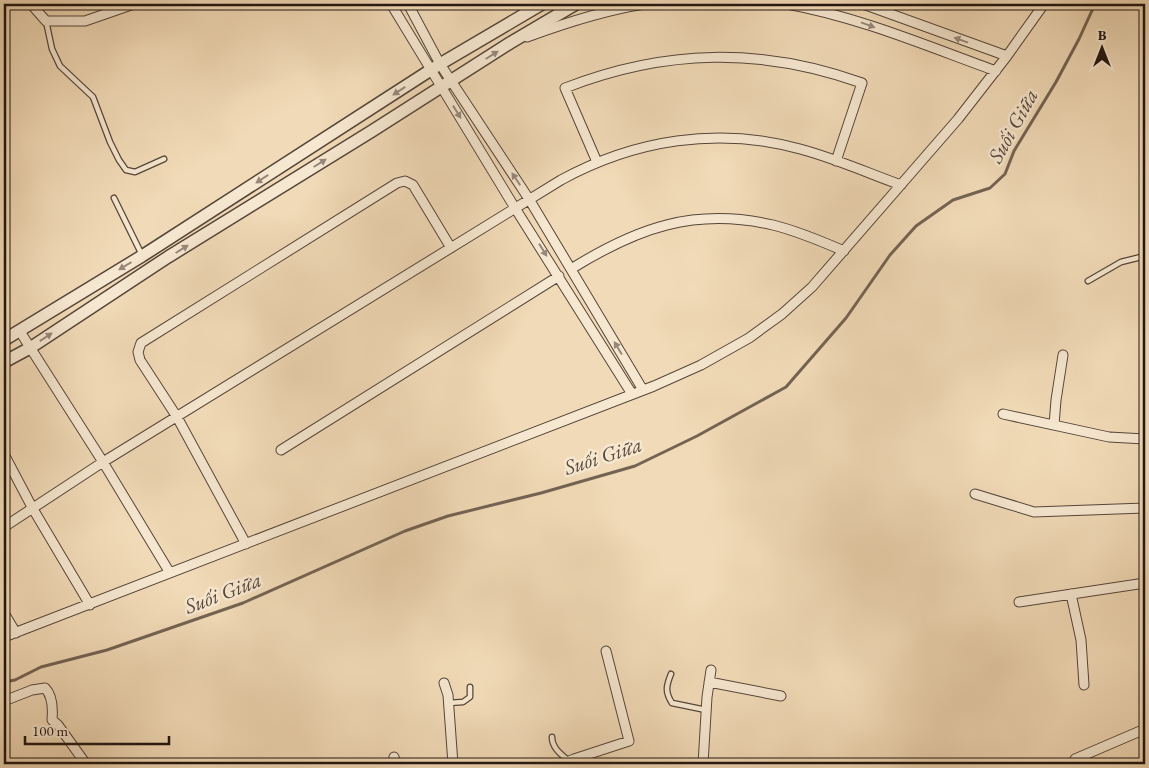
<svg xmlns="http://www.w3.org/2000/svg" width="1149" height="768" font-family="'EB Garamond',serif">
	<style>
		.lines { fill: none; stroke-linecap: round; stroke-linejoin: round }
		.stream { stroke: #746353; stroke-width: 3 }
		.service-casing { stroke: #56463a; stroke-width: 7 }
		.minor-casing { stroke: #56463a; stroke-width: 11 }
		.tertiary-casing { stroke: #56463a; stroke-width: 14 }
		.service { stroke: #f6e7d0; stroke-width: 4.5 }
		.minor { stroke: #f6e7d0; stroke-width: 9 }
		.tertiary { stroke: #f6e7d0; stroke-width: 11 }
		.oneway { fill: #97887a }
		.labels { text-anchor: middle; stroke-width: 5; stroke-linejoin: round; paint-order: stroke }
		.water-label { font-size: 21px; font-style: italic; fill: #59493d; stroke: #f6e7d0 }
	</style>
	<rect width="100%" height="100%" fill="#f1dab7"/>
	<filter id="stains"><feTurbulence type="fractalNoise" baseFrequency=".004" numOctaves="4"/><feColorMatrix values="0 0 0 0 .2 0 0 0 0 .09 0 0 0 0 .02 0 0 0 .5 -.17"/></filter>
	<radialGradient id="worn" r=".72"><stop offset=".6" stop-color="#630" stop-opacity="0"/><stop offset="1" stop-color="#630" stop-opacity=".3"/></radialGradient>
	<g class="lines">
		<!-- stream -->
		<path class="stream" d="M4 682 15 680 41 667 107 650 243 603 405 531 448 516 541 493 635 466 697 436 786 387 846 318 890 255 916 226 953 200 990 188 1005 174 1014 151 1056 82 1079 39 1095 4"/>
		<!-- service casing -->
		<g class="service-casing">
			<path id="service" d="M46 21 52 49 60 66 93 97 110 142 119 160 126 170 135 172 164 159
				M114 198 142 255
				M1088 281 1121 262 1145 256
				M671 674C666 686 665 692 672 703L706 710
				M448 703 463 702 470 697V687
				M552 737C552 748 561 754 569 761"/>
		</g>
		<!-- minor casing -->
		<g class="minor-casing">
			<path id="minor" d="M31 4 46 21H85L134 4
				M391 4 515 208 632 394
				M408 4 440 64 529 199 643 390
				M787 4C859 17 927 46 996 71
				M863 4 1007 56
				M527 37C565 23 604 10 645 4
				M597 162 565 88C665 49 761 47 862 83L836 161
				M571 269C637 228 694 207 773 225 797 231 821 241 844 251
				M19 330 103 462 170 573
				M1003 414 1109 437 1145 439
				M1054 425 1056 400 1063 355
				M281 450 559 276
				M4 454 33 509 90 605
				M975 494 1034 512 1145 508
				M4 527 103 462 561 180C634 140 718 126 800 149 834 158 868 173 901 185
				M246 544 177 417 140 360 138 352 141 343 397 183 405 181 413 185 451 248
				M1071 594 1081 640 1084 685
				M1019 602 1145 583
				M4 613 16 633
				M4 637 654 386 701 365 749 338 782 314 812 287 958 119 1007 56 1044 4
				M709 682 781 696
				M444 683 448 695 453 764
				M4 701 32 690 45 688C53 696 53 709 52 720L58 725 86 764
				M394 757 396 764
				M1075 759 1145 729
				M568 764 569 761 574 759 629 741 606 651
				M703 764 707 697 711 670"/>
		</g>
		<!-- tertiary casing -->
		<g class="tertiary-casing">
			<path id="tertiary" d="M4 340 142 256 440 64 542 4
				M4 362 30 348 168 257 372 131 510 43 576 4"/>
		</g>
		<!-- service -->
		<use href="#service" class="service"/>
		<!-- minor -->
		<use href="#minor" class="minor"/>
		<!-- tertiary -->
		<use href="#tertiary" class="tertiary"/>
	</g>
	<!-- one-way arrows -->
	<defs><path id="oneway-solid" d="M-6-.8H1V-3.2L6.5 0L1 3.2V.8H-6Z" transform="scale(1.25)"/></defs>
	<g class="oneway">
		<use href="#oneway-solid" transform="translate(868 25) rotate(20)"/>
		<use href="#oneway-solid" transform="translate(961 40) rotate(-160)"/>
		<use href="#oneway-solid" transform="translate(492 55) rotate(-32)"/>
		<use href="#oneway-solid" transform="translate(399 91) rotate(147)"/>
		<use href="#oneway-solid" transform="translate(457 112) rotate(58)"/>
		<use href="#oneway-solid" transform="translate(320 163) rotate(-32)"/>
		<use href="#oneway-solid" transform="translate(262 179) rotate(147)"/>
		<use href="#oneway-solid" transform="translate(516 179) rotate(-124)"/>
		<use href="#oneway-solid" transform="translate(182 249) rotate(-32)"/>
		<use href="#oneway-solid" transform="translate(543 250) rotate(58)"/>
		<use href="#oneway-solid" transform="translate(125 266) rotate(149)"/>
		<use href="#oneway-solid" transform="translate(46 337) rotate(-33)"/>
		<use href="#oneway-solid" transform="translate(618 348) rotate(-121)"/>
	</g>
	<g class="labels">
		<!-- water labels -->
		<g class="water-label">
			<text transform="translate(1013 126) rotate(-61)" y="7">Suối Giữa</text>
			<text transform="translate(603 456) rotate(-18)" y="7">Suối Giữa</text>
			<text transform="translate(223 593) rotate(-21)" y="7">Suối Giữa</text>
		</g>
	</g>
	<!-- margin -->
	<rect width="1149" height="768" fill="none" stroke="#f1dab7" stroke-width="20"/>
	<rect x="5" y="5" width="1139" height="758" fill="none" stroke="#221511" stroke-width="2.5"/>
	<rect x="10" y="10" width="1129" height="748" fill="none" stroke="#221511"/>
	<!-- north arrow -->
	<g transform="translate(1102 48)" stroke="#f6e7d0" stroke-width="4" paint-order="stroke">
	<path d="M0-4L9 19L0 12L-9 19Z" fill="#221511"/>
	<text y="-8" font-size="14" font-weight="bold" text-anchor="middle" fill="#221511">B</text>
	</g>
	<!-- scale -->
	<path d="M25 736v8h144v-8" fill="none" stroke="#221511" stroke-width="2.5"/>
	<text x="32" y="736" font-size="15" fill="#221511" stroke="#f6e7d0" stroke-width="4" paint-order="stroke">100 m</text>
	<rect width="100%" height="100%" filter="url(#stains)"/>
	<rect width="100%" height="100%" fill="url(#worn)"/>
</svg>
